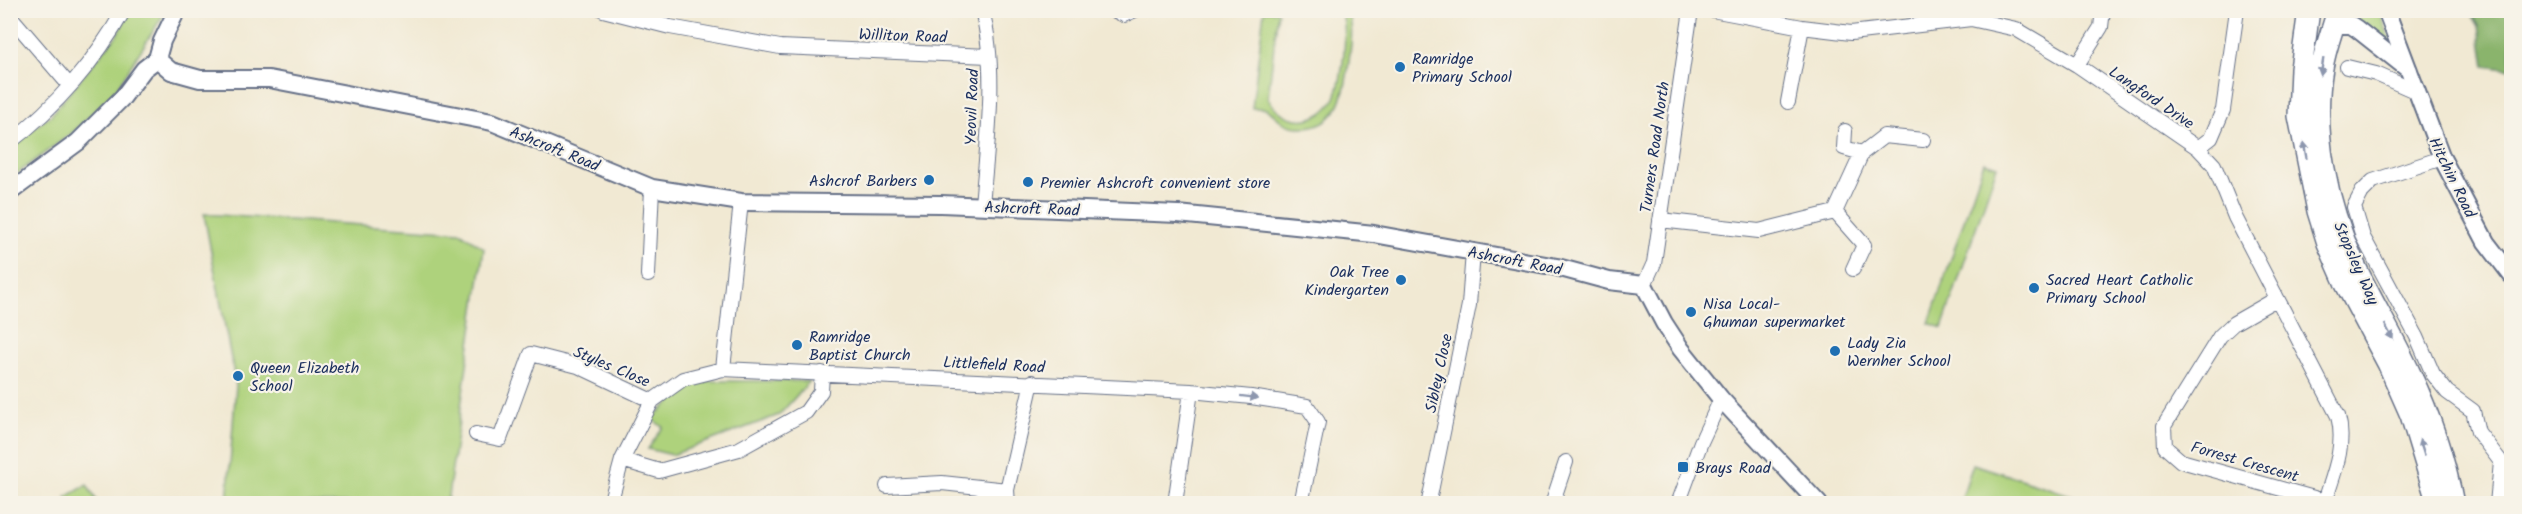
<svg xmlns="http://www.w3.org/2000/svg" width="2522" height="514" font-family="Kalam,sans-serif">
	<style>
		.green { fill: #aed27c; stroke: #64806d; stroke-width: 1.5 }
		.forest { fill: #8ab46c; stroke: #527265; stroke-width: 1.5 }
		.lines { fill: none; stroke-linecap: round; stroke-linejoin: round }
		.minor-casing { stroke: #667087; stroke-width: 16 }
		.tertiary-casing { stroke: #667087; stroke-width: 20 }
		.primary-casing { stroke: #667087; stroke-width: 24 }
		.minor { stroke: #fff; stroke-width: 14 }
		.tertiary { stroke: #fff; stroke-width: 16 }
		.primary { stroke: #fff; stroke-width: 21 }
		.oneway { fill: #8d97ae }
		.poi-dot { fill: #1f6fb2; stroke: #f7f3e8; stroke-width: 2 }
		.labels { text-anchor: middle; stroke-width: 4.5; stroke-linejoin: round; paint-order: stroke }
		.street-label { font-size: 16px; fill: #1b2f5e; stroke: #f7f3e8 }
		.poi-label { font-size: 16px; fill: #1b2f5e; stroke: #f7f3e8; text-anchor: start }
	</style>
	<rect width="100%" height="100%" fill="#f7f3e8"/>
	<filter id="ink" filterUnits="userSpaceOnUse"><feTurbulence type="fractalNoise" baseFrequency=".0167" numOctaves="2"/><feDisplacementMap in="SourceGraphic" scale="12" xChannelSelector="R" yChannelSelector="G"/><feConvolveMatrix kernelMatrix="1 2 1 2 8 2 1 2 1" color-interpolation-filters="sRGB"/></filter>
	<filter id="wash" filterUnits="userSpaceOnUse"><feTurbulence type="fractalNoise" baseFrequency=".008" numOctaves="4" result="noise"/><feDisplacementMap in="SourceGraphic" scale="24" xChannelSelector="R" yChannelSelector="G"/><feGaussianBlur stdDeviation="1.35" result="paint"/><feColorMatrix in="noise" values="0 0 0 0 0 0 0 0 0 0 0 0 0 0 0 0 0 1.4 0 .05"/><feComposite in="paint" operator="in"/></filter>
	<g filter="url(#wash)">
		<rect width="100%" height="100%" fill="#f1e9d3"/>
		<!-- green -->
		<path class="green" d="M130 11H166L115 91 72 133 11 178 10 147 51 115 117 35Z
			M1264 11H1278L1268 98C1284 126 1319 127 1335 98 1342 80 1350 27 1340 11H1348C1354 28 1351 44 1349 61 1345 93 1340 129 1299 127 1280 126 1279 116 1266 109 1263 108 1256 108 1252 108Z
			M2345 11H2379L2393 47 2371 35Z
			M1984 162 1997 166 1942 328 1929 323Z
			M204 214 460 232 484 248 447 503H227L236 385Z
			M694 381H810L779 415 672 455 648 449 663 427 651 419Z
			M1973 464 2086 500 2096 503H1960Z
			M87 485 98 503H69L66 497Z"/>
		<!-- forest -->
		<path class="forest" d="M2470 11H2511V70L2485 66 2479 26Z"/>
	</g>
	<g filter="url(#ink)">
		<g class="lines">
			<!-- minor casing -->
			<g class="minor-casing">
				<path id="minor" d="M603 10 670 27 780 47 989 56
					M1113 10 1124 15 1135 10
					M1712 10 1802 27 1851 33 1971 19 2016 29 2077 65 2198 148 2214 165 2235 217 2338 416C2346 445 2334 473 2325 501
					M10 16 70 86
					M2077 65 2101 27 2103 10
					M2347 67 2376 74 2417 92
					M1788 102 1802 27
					M1845 131 1844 148 1862 153
					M10 142C56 107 96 60 124 10
					M2198 148 2211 138 2223 110 2237 10
					M2442 158 2373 181 2362 192 2354 207 2363 237 2417 337 2433 374 2447 392 2473 411 2478 432 2501 462 2497 504
					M982 205C987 144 998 71 982 10
					M1835 212 1864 245 1853 269
					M1660 220 1759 231 1835 212 1862 153 1884 136 1923 140
					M648 275 652 188
					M1644 285 1654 263 1691 10
					M2276 299 2234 323 2220 336 2164 426 2165 447 2181 461 2332 503
					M723 369 741 202
					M476 434 500 439 531 354 578 366 652 401
					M622 460 652 401 683 379 723 369 1191 391 1251 397 1307 406 1318 422 1301 504
					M887 486 942 483 1007 490
					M1429 501 1469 305 1473 252
					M610 504 622 460 659 471 739 449 806 412 821 391 822 373
					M1008 504 1007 490 1032 382
					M1175 504 1191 391
					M1552 504 1566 462
					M1678 504 1701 442 1721 399"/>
			</g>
			<!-- tertiary casing -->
			<g class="tertiary-casing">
				<path id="tertiary" d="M2386 10 2442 158 2486 242 2512 276
					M2334 25H2351L2357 29 2409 70
					M157 59 171 71 200 79H269L492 122 652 188 741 202 941 204 1178 214 1374 234 1557 267 1609 281 1644 285 1664 323 1681 349 1721 399 1819 504
					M10 192 78 142 123 97 144 69 157 59 162 41 177 10"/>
			</g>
			<!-- primary casing -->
			<g class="primary-casing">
				<path id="primary" d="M2309 10 2301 69 2299 116 2318 211 2328 243 2346 284 2388 363 2411 415 2438 504
					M2338 10C2333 29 2325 48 2322 68 2311 132 2327 205 2354 264 2371 301 2393 336 2410 374 2430 416 2444 458 2453 504"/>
			</g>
			<!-- minor -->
			<use href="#minor" class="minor"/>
			<!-- tertiary -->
			<use href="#tertiary" class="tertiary"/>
			<!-- primary -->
			<use href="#primary" class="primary"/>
		</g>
		<!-- one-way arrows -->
		<defs><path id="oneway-solid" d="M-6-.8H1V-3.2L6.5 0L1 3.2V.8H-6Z" transform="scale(1.5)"/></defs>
		<g class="oneway">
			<use href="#oneway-solid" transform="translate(2322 67) rotate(99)"/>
			<use href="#oneway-solid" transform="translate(2305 150) rotate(-100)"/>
			<use href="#oneway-solid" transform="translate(2389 332) rotate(62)"/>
			<use href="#oneway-solid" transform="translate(1249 397) rotate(7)"/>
			<use href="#oneway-solid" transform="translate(2422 447) rotate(-108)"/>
		</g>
	</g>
	<!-- markers -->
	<g class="poi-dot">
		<circle cx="1400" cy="67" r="6"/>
		<circle cx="929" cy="180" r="6"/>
		<circle cx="1028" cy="182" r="6"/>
		<circle cx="1401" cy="280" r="6"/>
		<circle cx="2034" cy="288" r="6"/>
		<circle cx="1691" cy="312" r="6"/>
		<circle cx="797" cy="345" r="6"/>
		<circle cx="1835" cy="351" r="6"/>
		<circle cx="238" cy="376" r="6"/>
		<rect x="1677" y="461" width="12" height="12" rx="3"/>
	</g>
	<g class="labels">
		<!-- street labels -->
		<g class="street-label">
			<text transform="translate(903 35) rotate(2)" y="6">Williton Road</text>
			<text transform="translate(2152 97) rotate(34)" y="6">Langford Drive</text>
			<text transform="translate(971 107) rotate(-88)" y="6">Yeovil Road</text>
			<text transform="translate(1654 147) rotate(-82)" y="6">Turners Road North</text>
			<text transform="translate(555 148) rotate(22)" y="6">Ashcroft Road</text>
			<text transform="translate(2453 177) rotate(64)" y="6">Hitchin Road</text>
			<text transform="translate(1032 208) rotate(2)" y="6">Ashcroft Road</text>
			<text transform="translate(1515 260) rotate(11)" y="6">Ashcroft Road</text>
			<text transform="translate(2357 263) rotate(66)" y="6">Stopsley Way</text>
			<text transform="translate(994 364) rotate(3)" y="6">Littlefield Road</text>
			<text transform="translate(612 366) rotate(23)" y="6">Styles Close</text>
			<text transform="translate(1438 373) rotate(-78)" y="6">Sibley Close</text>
			<text transform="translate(2245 461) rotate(16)" y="6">Forrest Crescent</text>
		</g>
		<!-- poi labels -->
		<g class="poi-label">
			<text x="1412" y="64">Ramridge<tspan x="1412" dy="18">Primary School</tspan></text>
			<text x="917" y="186" text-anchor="end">Ashcrof Barbers</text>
			<text x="1040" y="188">Premier Ashcroft convenient store</text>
			<text x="1389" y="277" text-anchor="end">Oak Tree<tspan x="1389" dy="18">Kindergarten</tspan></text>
			<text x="2046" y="285">Sacred Heart Catholic<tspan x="2046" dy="18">Primary School</tspan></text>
			<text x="1703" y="309">Nisa Local-<tspan x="1703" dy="18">Ghuman supermarket</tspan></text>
			<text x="809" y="342">Ramridge<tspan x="809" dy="18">Baptist Church</tspan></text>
			<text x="1847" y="348">Lady Zia<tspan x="1847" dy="18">Wernher School</tspan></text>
			<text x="250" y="373">Queen Elizabeth<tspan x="250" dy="18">School</tspan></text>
			<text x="1695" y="473">Brays Road</text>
		</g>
	</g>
	<!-- margin -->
	<rect width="2522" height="514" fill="none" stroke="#f7f3e8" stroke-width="36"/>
</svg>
